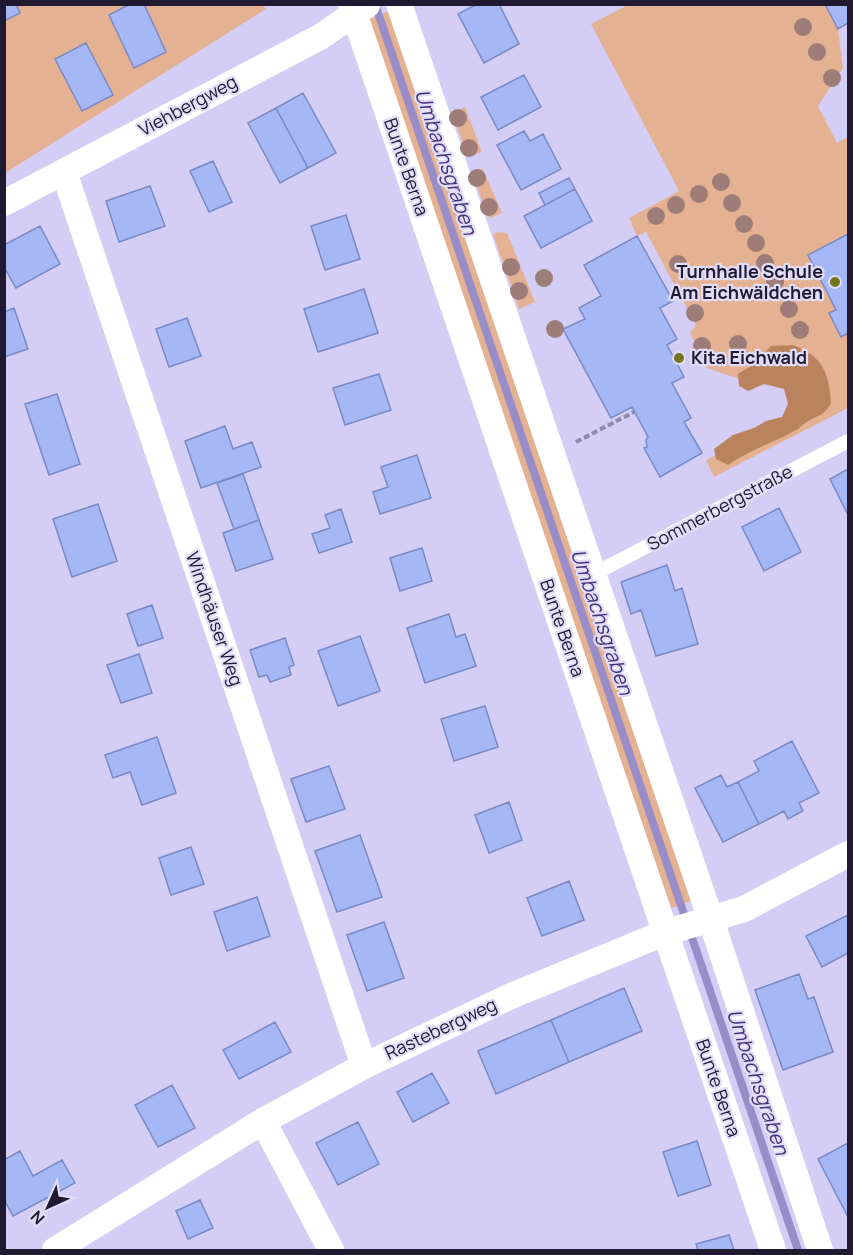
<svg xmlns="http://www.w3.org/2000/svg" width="853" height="1255" font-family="Manrope,sans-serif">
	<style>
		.green { fill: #e4b192 }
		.forest { fill: #bb825e }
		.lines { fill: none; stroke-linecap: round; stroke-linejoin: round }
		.stream { stroke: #988dc8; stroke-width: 8 }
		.building { fill: #a6b7f6; stroke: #7989c5; stroke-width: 1.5 }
		.path { stroke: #8e88aa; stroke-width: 4; stroke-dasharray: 6 3; stroke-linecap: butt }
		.lane { stroke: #fff; stroke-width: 14 }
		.street { stroke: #fff; stroke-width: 26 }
		.tree { fill: #9e7d78 }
		.poi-dot { fill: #71751d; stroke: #e1ddf8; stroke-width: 2 }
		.labels { text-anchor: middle; stroke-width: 4.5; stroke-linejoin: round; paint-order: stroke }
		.street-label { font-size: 18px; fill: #1f1a32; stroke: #e1ddf8 }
		.poi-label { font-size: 18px; font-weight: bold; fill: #1f1a32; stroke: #e1ddf8; text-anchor: end }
		.water-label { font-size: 20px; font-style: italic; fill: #47337b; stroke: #e1ddf8 }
	</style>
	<rect width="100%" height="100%" fill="#d4cef6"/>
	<!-- green -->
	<path class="green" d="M825 4 838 29 843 68 818 106 837 143 848 137V234L808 255 836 310 829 313 842 336 848 333V408L714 477 706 460 801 412 779 370 750 383 707 368 690 333 696 325 646 232 637 236 629 218 679 191 591 24 628 5Z
		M5 5H263L266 9 5 173Z
		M389 11 691 901 671 908 370 26V19Z
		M465 107 482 152 468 157 452 113Z
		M479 169H483L502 213 491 218 487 216 472 171Z
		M498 232 507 233 535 302 519 309 493 234Z"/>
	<!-- forest -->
	<path class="forest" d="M793 345C823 357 829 372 831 404 821 417 823 413 810 420 805 422 802 426 798 429 775 442 750 450 728 465L716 459 714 449 733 435 754 428 766 421 782 417 788 404 784 389 764 384 748 391 739 386 738 374 751 366 771 346Z"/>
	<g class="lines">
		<!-- stream -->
		<path class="stream" d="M375 4 798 1250"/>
	</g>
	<!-- building -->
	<path class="building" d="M4 4H16L20 13 4 21Z
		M130 4H144L166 52 134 68 109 15Z
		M477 4H499L519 44 484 63 458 14Z
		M825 4H848V23L838 29Z
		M86 43 113 95 82 111 55 59Z
		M524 75 541 107 498 130 481 97Z
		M303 93 336 153 308 168 276 108Z
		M276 108 308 168 280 183 248 123Z
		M524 131 530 141 543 134 561 169 521 190 497 145Z
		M213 161 232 202 209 212 190 171Z
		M569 178 575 189 545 205 539 193Z
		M150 186 165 226 119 242 106 201Z
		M575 189 592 221 541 248 524 216Z
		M346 215 360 259 325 270 311 226Z
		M40 226 60 264 16 288 4 267V245Z
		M848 234V333L841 337 829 313 836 310 808 255Z
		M637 236 673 301 660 308 677 339 667 345 684 377 672 383 691 418 684 422 702 453 660 477 644 448 647 447 646 440 648 437 632 407 611 418 563 329 585 319 579 308 601 296 584 265Z
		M364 289 378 333 318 352 304 309Z
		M14 308 28 349 4 357V312Z
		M187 318 201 356 169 367 156 329Z
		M379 374 391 410 345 425 333 388Z
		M57 394 80 464 49 475 25 404Z
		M225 426 233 449 252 442 261 467 201 488 185 441Z
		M417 455 431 498 380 514 373 492 388 487 381 467Z
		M848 469V515L830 479Z
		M243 474 259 520 234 529 217 483Z
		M98 504 117 561 72 577 53 519Z
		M779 508 801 552 764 571 742 527Z
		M341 509 352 542 319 553 312 534 330 528 325 515Z
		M259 520 273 559 236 571 223 533Z
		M422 548 432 581 400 591 390 558Z
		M667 565 675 591 682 588 698 644 656 656 641 610 631 614 621 582Z
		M152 605 163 638 138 646 127 614Z
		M449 614 456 637 465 634 476 666 425 683 407 628Z
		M360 636 380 691 338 706 318 651Z
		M285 638 294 665 289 667 291 675 270 682 267 675 259 677 250 650Z
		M139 654 152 693 121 703 107 665Z
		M485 706 498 747 454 761 441 719Z
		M157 737 176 793 142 805 130 772 113 778 105 755Z
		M792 741 819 793 799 803 803 811 788 819 784 811 759 824 738 782 759 771 754 761Z
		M329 766 345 809 306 822 291 779Z
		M721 775 727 787 738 782 759 824 723 842 695 788Z
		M509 802 522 840 489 853 475 815Z
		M360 835 382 897 337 912 315 851Z
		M191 847 204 884 171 895 159 858Z
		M569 881 584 920 542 936 527 898Z
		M257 897 270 936 227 951 214 912Z
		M848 915V953L822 967 806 936Z
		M384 922 404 978 367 991 347 935Z
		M799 974 808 999 814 997 833 1052 783 1070 755 990Z
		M624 988 642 1031 569 1062 551 1020Z
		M551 1020 569 1062 496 1094 478 1051Z
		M275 1022 291 1052 239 1079 223 1050Z
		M432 1073 449 1103 413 1122 397 1092Z
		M172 1085 195 1128 158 1147 135 1105Z
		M358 1122 379 1164 338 1185 316 1143Z
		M697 1141 711 1185 678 1196 663 1152Z
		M848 1143V1217L818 1159Z
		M20 1151 33 1176 62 1160 75 1183 13 1216 4 1199V1160Z
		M200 1200 213 1228 188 1239 176 1211Z
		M729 1235 734 1250H698L696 1244Z"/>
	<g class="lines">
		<!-- path -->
		<path class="path" d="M576 442 634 412"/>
		<!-- lane -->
		<path class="lane" d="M592 575 848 441"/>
		<!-- street -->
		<path class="street" d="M351 4 773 1250
			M399 4 711 920 820 1250
			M64 172 364 1066
			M4 203 320 37 367 5
			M263 1121 331 1250
			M55 1250 263 1121 364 1066 511 996 664 933 744 909 848 854"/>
	</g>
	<!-- trees -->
	<g class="tree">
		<circle cx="803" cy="27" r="9"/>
		<circle cx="817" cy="52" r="9"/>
		<circle cx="832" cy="78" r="9"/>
		<circle cx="458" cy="118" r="9"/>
		<circle cx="469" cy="148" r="9"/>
		<circle cx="477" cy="178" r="9"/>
		<circle cx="721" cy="182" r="9"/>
		<circle cx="699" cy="194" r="9"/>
		<circle cx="732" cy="203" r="9"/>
		<circle cx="676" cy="205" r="9"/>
		<circle cx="489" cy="207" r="9"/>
		<circle cx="656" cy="216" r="9"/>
		<circle cx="744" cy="224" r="9"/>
		<circle cx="756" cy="243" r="9"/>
		<circle cx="765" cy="263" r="9"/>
		<circle cx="678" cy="264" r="9"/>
		<circle cx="511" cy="267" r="9"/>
		<circle cx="544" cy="278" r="9"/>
		<circle cx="775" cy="282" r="9"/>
		<circle cx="519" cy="291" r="9"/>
		<circle cx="789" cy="309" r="9"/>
		<circle cx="695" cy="313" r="9"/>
		<circle cx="555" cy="329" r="9"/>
		<circle cx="800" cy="330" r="9"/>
		<circle cx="738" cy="344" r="9"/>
		<circle cx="702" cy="346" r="9"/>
	</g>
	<!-- markers -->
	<g class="poi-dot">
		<circle cx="835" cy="282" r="6"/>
		<circle cx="679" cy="358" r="6"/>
	</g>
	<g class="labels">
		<!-- street labels -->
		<g class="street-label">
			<text transform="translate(188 106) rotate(-28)" y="6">Viehbergweg</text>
			<text transform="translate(406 167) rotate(71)" y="6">Bunte Berna</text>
			<text transform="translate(720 508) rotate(-28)" y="6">Sommerbergstraße</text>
			<text transform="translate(214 619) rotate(71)" y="6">Windhäuser Weg</text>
			<text transform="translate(562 628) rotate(71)" y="6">Bunte Berna</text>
			<text transform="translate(441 1029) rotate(-25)" y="6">Rastebergweg</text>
			<text transform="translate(718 1088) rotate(71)" y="6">Bunte Berna</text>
		</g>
		<!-- poi labels -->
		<g class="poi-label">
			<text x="823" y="278">Turnhalle Schule<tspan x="823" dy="21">Am Eichwäldchen</tspan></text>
			<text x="691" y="364" text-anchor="start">Kita Eichwald</text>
		</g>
		<!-- water labels -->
		<g class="water-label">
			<text transform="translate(446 162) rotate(71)" y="7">Umbachsgraben</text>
			<text transform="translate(602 622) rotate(71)" y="7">Umbachsgraben</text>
			<text transform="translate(758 1082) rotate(71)" y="7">Umbachsgraben</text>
		</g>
	</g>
	<!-- border -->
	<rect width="853" height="1255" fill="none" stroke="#1f1a32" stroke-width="12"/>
	<!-- north arrow -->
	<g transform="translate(48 1207) rotate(225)" stroke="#e1ddf8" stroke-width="4.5" paint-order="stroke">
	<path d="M0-4.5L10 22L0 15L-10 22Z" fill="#1f1a32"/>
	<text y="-9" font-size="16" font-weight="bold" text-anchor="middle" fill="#1f1a32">N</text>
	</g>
</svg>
